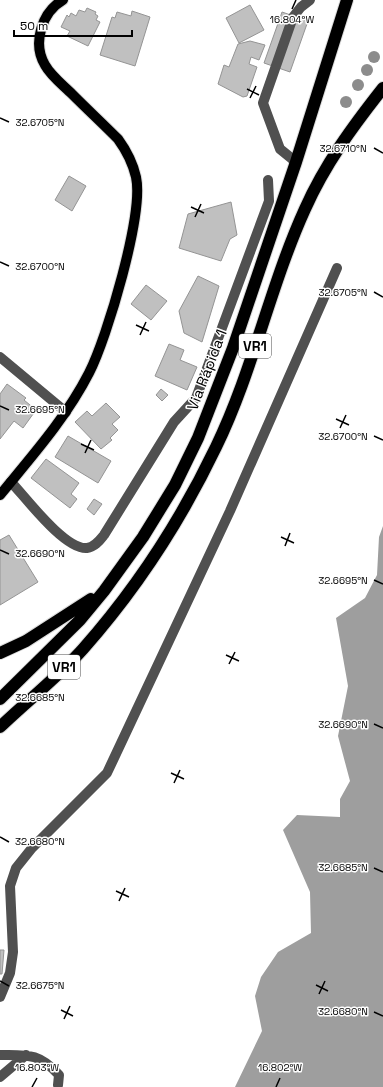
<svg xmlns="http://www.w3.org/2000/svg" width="383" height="1087" font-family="'Space Grotesk',sans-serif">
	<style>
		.water { fill: #9e9e9e }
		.building { fill: #c0c0c0; stroke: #949494 }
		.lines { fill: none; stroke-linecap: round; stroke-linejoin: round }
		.major-casing { stroke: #dbdbdb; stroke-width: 12 }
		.highway-casing { stroke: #dbdbdb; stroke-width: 14 }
		.minor { stroke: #505050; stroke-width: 10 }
		.major { stroke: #000; stroke-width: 10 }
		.highway { stroke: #000; stroke-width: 12 }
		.tree { fill: #8c8c8c }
		.ticks { fill: none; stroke: #000; stroke-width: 1.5 }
		.labels { text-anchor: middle; stroke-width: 3; stroke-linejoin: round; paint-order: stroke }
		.shield { fill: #fff; stroke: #4c4c4c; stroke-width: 1 }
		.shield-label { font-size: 14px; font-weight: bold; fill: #000 }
		.street-label { font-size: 15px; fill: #000; stroke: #fff }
		.ticks-label { font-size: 10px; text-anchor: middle; fill: #000; stroke: #fff; stroke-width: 3; stroke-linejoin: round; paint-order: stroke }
	</style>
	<rect width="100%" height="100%" fill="#fff"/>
	<!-- water -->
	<path class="water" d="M383 526V1087H235L262 1031 255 996 261 977 278 952 311 933 310 892 283 830 297 815 340 817V799L350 781 338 736 348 686 336 618 365 598 377 575 379 537Z"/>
	<!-- building -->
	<path class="building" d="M250 5 264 30 239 43 226 18Z
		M87 8 96 12 95 14 98 16 96 20 100 22 88 46 67 36 70 31 61 27 67 15 69 17 71 13 76 16 79 10 85 12Z
		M132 11 150 17 135 66 100 55 112 17 115 18 117 12 131 16Z
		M282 12 308 21 290 72 264 63Z
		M250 41 265 45 259 60 251 57 249 64 257 67 247 96 243 97 218 84 224 65 229 67 238 44Z
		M69 176 86 186 72 211 55 200Z
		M231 202 237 235 230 239 221 261 179 248 188 214Z
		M198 276 219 286 202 342 184 333 179 311Z
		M146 285 167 301 151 320 131 304Z
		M169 344 184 350 180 360 197 367 187 390 155 376Z
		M7 384 26 398 24 400 36 410 23 428 14 421 0 439V394Z
		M161 389 168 395 162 401 156 395Z
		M106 403 120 417 112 424 118 430 110 438 112 440 101 449 75 422 87 411 92 416Z
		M68 436 111 461 98 483 55 457Z
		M46 459 79 483 71 494 77 499 70 508 31 478Z
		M94 499 102 504 94 515 87 509Z
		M9 535 38 582 0 605V540Z
		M0 950H4L2 974H0Z"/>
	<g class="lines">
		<!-- major casing -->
		<g class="major-casing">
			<path id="major" d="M0 495C32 456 66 418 89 373 107 338 144 214 136 177 133 164 126 150 118 139 103 124 87 109 72 94 63 85 51 76 45 65 32 43 42 12 63 0"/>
		</g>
		<!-- highway casing -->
		<g class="highway-casing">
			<path id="highway" d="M0 653 26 641 91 599
				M0 699 80 620 104 591 143 537 175 485 198 438 233 348 296 162 347 0
				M0 727C27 701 58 677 83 649 137 588 181 520 216 447 253 371 270 286 305 209 325 164 353 126 383 88"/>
		</g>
		<!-- minor -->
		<path class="minor" d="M296 162 280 149 263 103 293 17 301 7 310 0
			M0 357 66 412
			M11 482C26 498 65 550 87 548 95 547 100 540 104 535L174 422 196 398 269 201 268 180
			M0 997 10 973 13 952 10 886 16 868 32 848 107 773 230 511 337 268
			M0 1055C28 1055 39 1053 59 1075L58 1085
			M0 1077 26 1055"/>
		<!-- major -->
		<use href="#major" class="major"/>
		<!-- highway -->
		<use href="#highway" class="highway"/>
	</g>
	<!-- trees -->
	<g class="tree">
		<circle cx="374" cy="57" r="6"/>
		<circle cx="367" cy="70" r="6"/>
		<circle cx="358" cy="85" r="6"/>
		<circle cx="346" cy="102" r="6"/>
	</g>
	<!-- ticks -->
	<path class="ticks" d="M292 9 296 0M247 89 259 95M250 98 256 86M0 118 9 122M374 148 383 153M191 207 204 213M195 217 201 204M0 262 9 266M374 292 383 297M136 325 149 331M140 335 146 322M0 406 9 410M336 419 349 425M340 428 346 415M374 436 383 440M81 444 94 450M85 453 91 440M281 537 294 543M285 546 290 533M0 550 9 554M374 580 383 584M226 655 239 661M229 664 235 652M0 694 9 698M374 724 383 728M171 773 184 779M174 783 180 770M0 837 9 842M374 868 383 872M116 891 129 897M119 901 125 888M0 981 9 986M316 985 328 991M319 994 325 981M61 1010 73 1016M374 1012 383 1016M64 1019 70 1006M32 1087 37 1078M276 1087 280 1078"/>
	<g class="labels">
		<!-- shield labels -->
		<g class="shield">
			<rect x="239" y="334" width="32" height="24" rx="3"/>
			<rect x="48" y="655" width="32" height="24" rx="3"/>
		</g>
		<g class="shield-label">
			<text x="255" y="351">VR1</text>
			<text x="64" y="672">VR1</text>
		</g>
		<!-- street labels -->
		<g class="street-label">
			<text transform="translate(207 370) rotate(-69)" y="5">Via Rápida 1</text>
		</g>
	</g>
	<g class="ticks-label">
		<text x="292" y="23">16.804°W</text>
		<text x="40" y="126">32.6705°N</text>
		<text x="343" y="152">32.6710°N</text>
		<text x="40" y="270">32.6700°N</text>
		<text x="343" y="296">32.6705°N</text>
		<text x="40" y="413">32.6695°N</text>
		<text x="343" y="440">32.6700°N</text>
		<text x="40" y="557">32.6690°N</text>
		<text x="343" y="584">32.6695°N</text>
		<text x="40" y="701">32.6685°N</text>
		<text x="343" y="728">32.6690°N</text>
		<text x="40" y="845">32.6680°N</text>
		<text x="343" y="871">32.6685°N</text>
		<text x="40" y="989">32.6675°N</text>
		<text x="343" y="1015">32.6680°N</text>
		<text x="37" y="1071">16.803°W</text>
		<text x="280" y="1071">16.802°W</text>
	</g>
	<!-- scale -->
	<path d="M14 30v6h118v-6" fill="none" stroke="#000000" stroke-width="2"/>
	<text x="20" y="30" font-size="12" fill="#000000" stroke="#ffffff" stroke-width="3" paint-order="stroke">50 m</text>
</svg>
